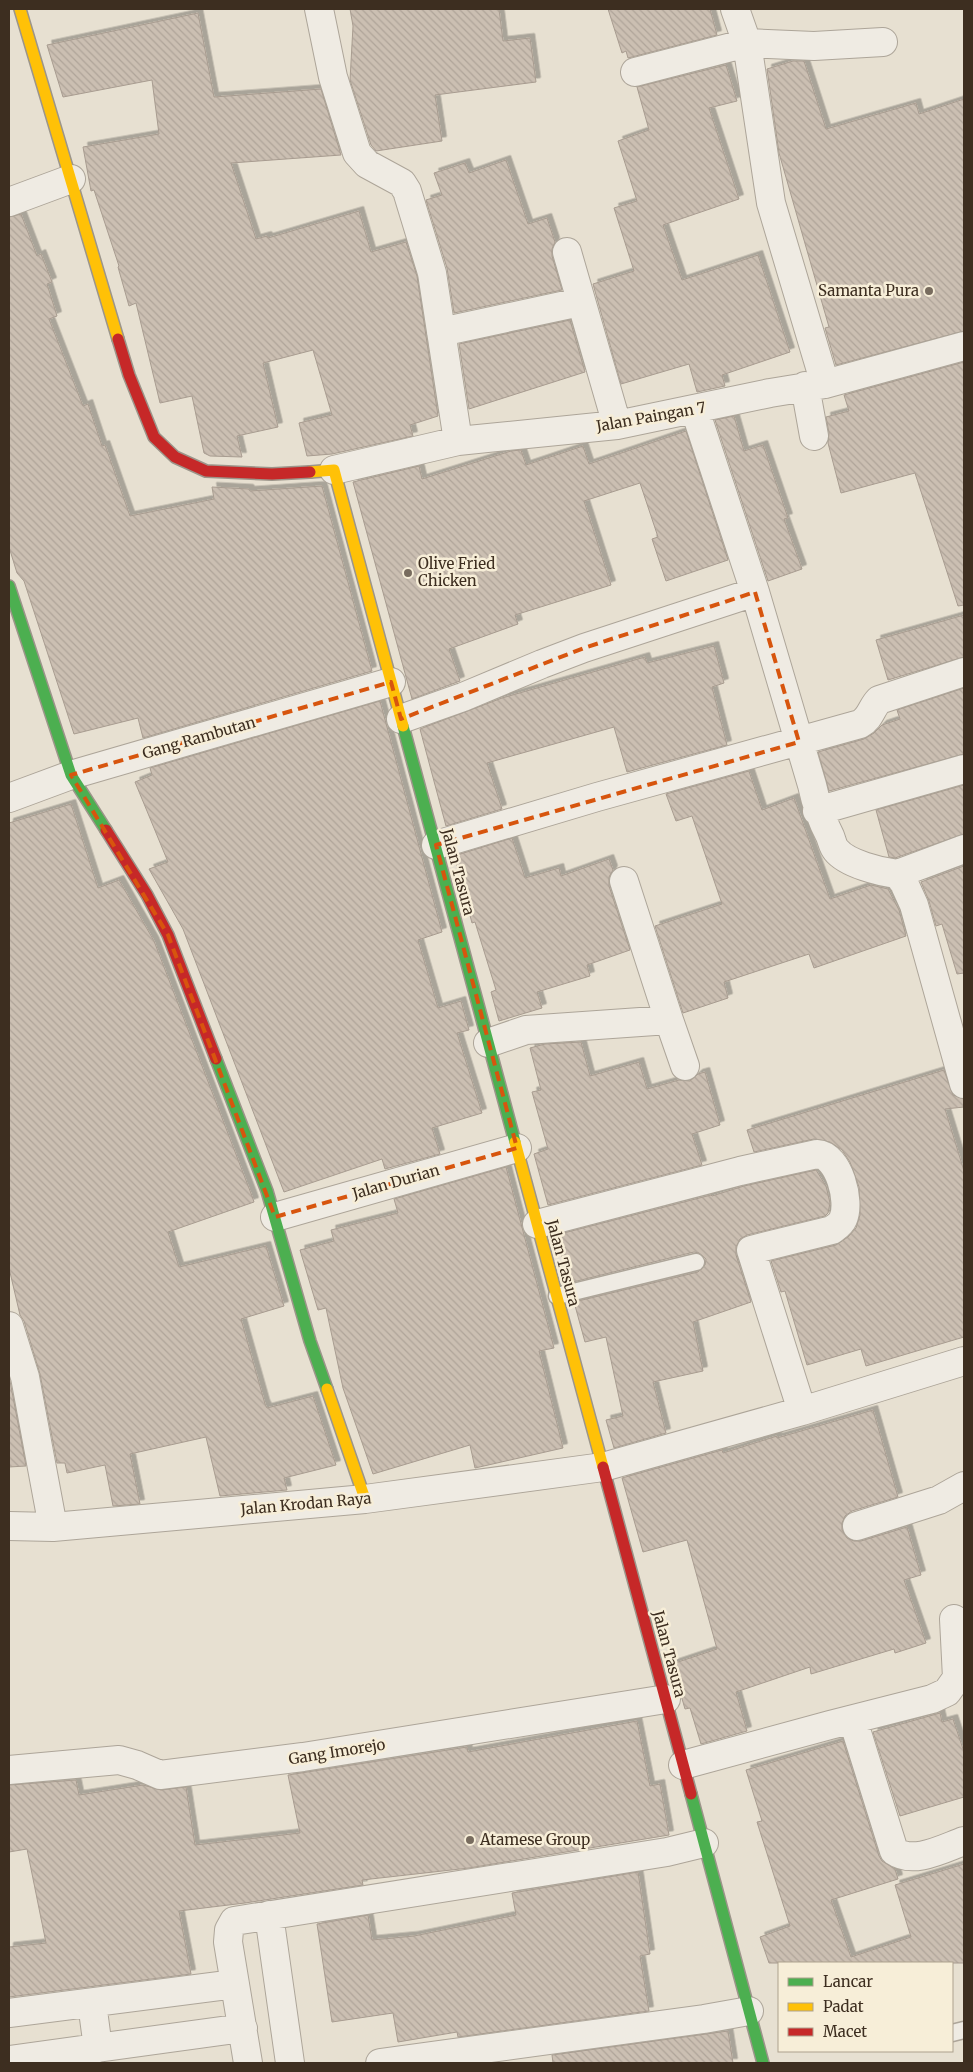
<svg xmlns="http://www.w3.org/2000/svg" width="973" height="2072" font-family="Merriweather,serif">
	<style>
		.building { fill: url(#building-back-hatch); stroke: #a89c90; filter: url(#shadow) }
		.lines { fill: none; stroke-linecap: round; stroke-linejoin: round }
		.lane-casing { stroke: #ada599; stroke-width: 19 }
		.street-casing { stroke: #ada599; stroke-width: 30 }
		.fast-casing { stroke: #9c958a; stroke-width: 14 }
		.slow-casing { stroke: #9c958a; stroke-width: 14 }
		.jam-casing { stroke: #9c958a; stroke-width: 14 }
		.lane { stroke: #efebe3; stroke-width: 16 }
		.street { stroke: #efebe3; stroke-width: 28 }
		.fast { stroke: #4caf50; stroke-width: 11 }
		.slow { stroke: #ffc107; stroke-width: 11 }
		.jam { stroke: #c62828; stroke-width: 11 }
		.marked { fill: none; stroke: #d7550e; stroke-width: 4; stroke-dasharray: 10 6; stroke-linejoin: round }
		.poi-dot { fill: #786c5e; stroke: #f7eed8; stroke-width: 2 }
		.labels { text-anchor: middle; stroke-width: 5; stroke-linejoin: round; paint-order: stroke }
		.poi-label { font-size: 15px; fill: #3d2e20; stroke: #f7eed8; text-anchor: start }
		.street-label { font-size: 15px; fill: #3d2e20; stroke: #f7eed8 }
	</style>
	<defs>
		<pattern id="building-back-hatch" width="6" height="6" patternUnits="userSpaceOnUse" patternTransform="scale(1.25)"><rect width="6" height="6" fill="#cbbfb2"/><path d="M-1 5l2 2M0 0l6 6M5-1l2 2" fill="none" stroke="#afa499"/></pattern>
		<filter id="shadow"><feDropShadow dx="4.5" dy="-4.5" stdDeviation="0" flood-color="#0004"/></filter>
	</defs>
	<rect width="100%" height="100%" fill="#e7e0d1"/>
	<!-- building -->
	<path class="building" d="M350 9H499L503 41 530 38 536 82 435 95 442 141 376 151 371 145 350 80 353 26Z
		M608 9H710L717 35 628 58 626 51 622 53Z
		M198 13 214 97 321 89 341 155 231 163 256 239 267 236 268 238 359 211 371 252 406 242 417 276 438 416 410 425 413 436 332 454 307 456 299 423 332 415 313 350 263 363 278 427 237 436 242 457 210 456 204 453 192 396 160 403 136 303 129 306 118 267 119 266 94 190 91 191 83 147 159 134 152 80 63 97 47 45Z
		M793 61H804L826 129 916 103 919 114 964 99V331L836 365 825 328 829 327 779 153 767 69Z
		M726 65 737 101 709 108 739 199 663 225 682 280 758 255 790 352 722 375 725 386 697 392 689 364 621 384 593 284 634 271 614 208 637 201 618 141 649 130 637 87Z
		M506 160 528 224 547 218 555 242 552 249V256L562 290 454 313 447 268 426 200 442 195 434 173 465 163 469 173Z
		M21 214 37 256 41 254 52 282 47 284 57 316 49 319 83 406 88 404 102 446 105 445 130 516 214 499 212 487 249 489 250 491 322 486 372 671 143 738 138 718 74 734 24 581 17 573 9 547V217Z
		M570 320 585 372 469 409 459 344Z
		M964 362V605L958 606 915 473 841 493 828 443 829 433 826 417 849 411 844 395Z
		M734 416 744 451 763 445 788 518 784 519 802 569 768 581 715 420Z
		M686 431 728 560 666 581 652 539 658 537 640 483 584 501 611 585 515 615 518 624 449 649 460 681 412 699 353 482 419 466 422 479 511 451 521 450 526 465 583 446 589 464Z
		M964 615V657L888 680 876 640Z
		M714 646 724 683 712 687 727 745 627 772 614 727 487 763 502 809 446 826 420 729 502 698 645 657 647 663Z
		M964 688V754L829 791 818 752 864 739 874 733 882 725 900 719 897 710Z
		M380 701 442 932 418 940 438 1008 461 1001 469 1030 457 1033 482 1113 432 1128 440 1154 385 1169 382 1159 284 1192 183 929 149 869 168 862 135 782 152 775 150 768Z
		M749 771 762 810 794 798 830 899 871 885 888 889 899 910 906 936 814 968 809 954 724 982 728 998 683 1013 655 926 722 904 692 816 676 821 666 794Z
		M964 785V834L895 858 889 857 876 810Z
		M71 804 98 888 119 880 154 941 252 1196 254 1202 168 1232 179 1267 266 1246 284 1306 241 1319 265 1404 267 1408 313 1396 336 1465 284 1478 287 1490 220 1496 206 1437 130 1454 140 1504 113 1506 105 1465 67 1473 65 1463H57L40 1374 24 1321 20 1315 9 1268V823Z
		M512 838 525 878 559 868 561 876 609 859 613 870 609 877V886L630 950 587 965 590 976 537 992 542 1008 499 1021 491 992 496 990 475 922 472 923 454 856Z
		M964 866V973L957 974 942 924 936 926 929 901 921 882Z
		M581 1042 590 1076 639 1062 647 1089 679 1080 690 1081 698 1074 705 1072 720 1125 692 1134 702 1165 548 1205 534 1154 548 1149 532 1092 541 1090 530 1048 545 1044Z
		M944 1070 953 1095 964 1099V1107L945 1109 964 1171V1337L866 1366 861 1349 807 1365 785 1291 781 1292 771 1261 836 1245 848 1237 856 1228 860 1215 859 1187 850 1162 842 1150 830 1142 814 1139 754 1152 747 1130Z
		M506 1167 554 1348 539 1351 563 1448 475 1468 470 1445 373 1474 343 1388 326 1308 318 1310 300 1250 334 1241 331 1230 398 1213 394 1199Z
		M816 1170 826 1186 830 1203 828 1213 825 1216 747 1235 740 1239 736 1247V1255L751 1302 693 1322 703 1371 653 1382 666 1433 614 1448 606 1420 623 1416 606 1337 585 1342 574 1302 698 1272 705 1265 706 1259 699 1253 694 1252 569 1283 556 1235 711 1195 712 1196 744 1186Z
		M9 1377 10 1381 26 1466 9 1467Z
		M873 1410 898 1497 852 1511 845 1516 842 1523V1530L847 1538 854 1541H861L907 1527 921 1575 904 1580 926 1643 895 1653 894 1649 811 1674 810 1667 736 1692 747 1731 701 1744 690 1708 685 1709 672 1664 717 1649 687 1540 643 1552 622 1478 722 1450 723 1453 777 1436V1438Z
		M940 1713 942 1722 953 1719 964 1752V1797L900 1816 873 1732Z
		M637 1721 650 1786 660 1784 669 1835 469 1868 362 1880 363 1885 245 1903 179 1911 191 1974 9 1997V1947L46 1943 27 1849 9 1852V1785L76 1780 79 1795 143 1785 161 1790 186 1787 195 1845 300 1833 288 1775 467 1747 468 1752Z
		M843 1741 879 1856 882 1861 895 1869 898 1879 831 1900 851 1957 911 1937 895 1885 964 1864V1963H769L760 1937 790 1926 757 1822 762 1821 746 1770Z
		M638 1872 650 1954 640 1956 649 2011 458 2037 457 2032 398 2042 393 2013 332 2022 317 1924 368 1915 372 1940 414 1936 516 1915 512 1893Z
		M728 2031 733 2063H553L552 2055Z"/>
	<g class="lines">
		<!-- lane casing -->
		<g class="lane-casing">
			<path id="lane" d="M557 1296 696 1262
				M952 2033 964 2030"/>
		</g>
		<!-- street casing -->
		<g class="street-casing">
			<path id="street" d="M319 9 333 77 357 153 367 164 402 183 407 191 432 273 458 441
				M735 9 747 43 771 203 825 384
				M635 72 747 43 814 46 883 42
				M9 202 71 179
				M567 252 617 425
				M441 332 580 302
				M805 386 814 436
				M695 410 755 592 812 785C816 804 821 819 830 836 832 841 833 847 836 850 847 864 881 872 897 874L904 883 914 905 964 1084
				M334 470 458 441 617 425 770 393 825 384 964 346
				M401 719 463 697 542 664 584 648 755 592
				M9 798 71 775 391 682
				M817 811 964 769
				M436 845 597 797 860 724C871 718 871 708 879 700L964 672
				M897 874 964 849
				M624 881 669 1020
				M488 1043 526 1030 669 1020 685 1066
				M275 1217 517 1148
				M537 1224 740 1171 817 1154C839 1155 851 1202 843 1219 841 1224 836 1227 832 1230L751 1250 802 1411
				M9 1326 25 1377 53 1527
				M9 1526 53 1527 365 1499 603 1467 802 1411 964 1361
				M857 1526 939 1500 964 1486
				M853 1720 894 1851C914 1865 944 1848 964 1841
				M683 1765 830 1725 932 1699 947 1692 957 1678 954 1619
				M9 1770 119 1760 137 1765 160 1775 303 1757 666 1699
				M269 1915 290 2063
				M92 2003 98 2048
				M9 2013 235 1984
				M9 2060 243 2028
				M248 2063 228 1942 229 1930 234 1921 667 1852 704 1843
				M380 2063 704 2019 749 2011"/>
		</g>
		<!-- fast casing -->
		<g class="fast-casing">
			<path id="fast" d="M9 586 71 775 106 830
				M403 726 515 1142
				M216 1059 267 1191 310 1341 327 1389
				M691 1794 763 2063"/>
		</g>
		<!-- slow casing -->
		<g class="slow-casing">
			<path id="slow" d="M20 9 118 339
				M310 472 334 470 403 726
				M515 1142 603 1467
				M327 1389 365 1499"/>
		</g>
		<!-- jam casing -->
		<g class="jam-casing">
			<path id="jam" d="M118 339 129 375 154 437 175 457 206 471 272 474 310 472
				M106 830 147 895 168 935 216 1059
				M603 1467 691 1794"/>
		</g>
		<!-- lane -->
		<use href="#lane" class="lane"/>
		<!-- street -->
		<use href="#street" class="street"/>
		<!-- fast -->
		<use href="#fast" class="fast"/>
		<!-- slow -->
		<use href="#slow" class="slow"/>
		<!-- jam -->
		<use href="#jam" class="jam"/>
	</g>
	<!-- marked area -->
	<path class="marked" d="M755 592 799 742 436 845 517 1148 275 1217 168 935 71 775 391 682 401 719 584 648Z"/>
	<!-- markers -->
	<g class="poi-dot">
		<circle cx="929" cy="291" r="5"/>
		<circle cx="408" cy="573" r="5"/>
		<circle cx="470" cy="1840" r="5"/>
	</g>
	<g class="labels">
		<!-- poi labels -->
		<g class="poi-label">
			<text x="919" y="296" text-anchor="end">Samanta Pura</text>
			<text x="418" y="569">Olive Fried<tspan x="418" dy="17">Chicken</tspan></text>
			<text x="480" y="1845">Atamese Group</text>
		</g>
		<!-- street labels -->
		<g class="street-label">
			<text transform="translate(651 417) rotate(-10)" y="5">Jalan Paingan 7</text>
			<text transform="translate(199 738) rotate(-16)" y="5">Gang Rambutan</text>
			<text transform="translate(458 872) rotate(75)" y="5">Jalan Tasura</text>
			<text transform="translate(396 1182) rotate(-16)" y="5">Jalan Durian</text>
			<text transform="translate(563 1263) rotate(75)" y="5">Jalan Tasura</text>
			<text transform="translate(306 1504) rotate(-5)" y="5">Jalan Krodan Raya</text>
			<text transform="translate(669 1654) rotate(75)" y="5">Jalan Tasura</text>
			<text transform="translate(337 1752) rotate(-9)" y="5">Gang Imorejo</text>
		</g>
	</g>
	<!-- border -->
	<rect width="973" height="2072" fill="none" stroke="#3d2e20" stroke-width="20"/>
	<!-- legend -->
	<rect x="778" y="1962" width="175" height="90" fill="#f7eed8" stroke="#ada18e"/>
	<rect x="788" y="1978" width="25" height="8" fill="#4caf50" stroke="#ada18e"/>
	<text x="823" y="1987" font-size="15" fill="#3d2e20">Lancar</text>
	<rect x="788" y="2003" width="25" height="8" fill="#ffc107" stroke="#ada18e"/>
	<text x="823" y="2012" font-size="15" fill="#3d2e20">Padat</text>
	<rect x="788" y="2028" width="25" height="8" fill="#c62828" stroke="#ada18e"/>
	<text x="823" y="2037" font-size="15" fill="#3d2e20">Macet</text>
</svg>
